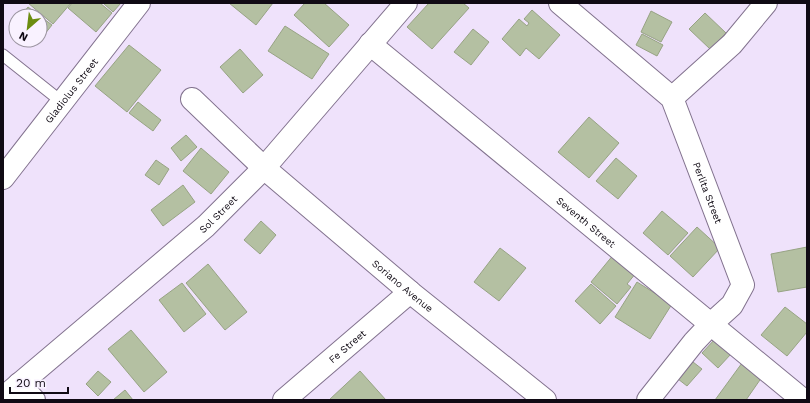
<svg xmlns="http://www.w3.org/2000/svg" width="810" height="403" font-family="'Work Sans',sans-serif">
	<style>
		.building { fill: #b4c0a2; stroke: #97a384 }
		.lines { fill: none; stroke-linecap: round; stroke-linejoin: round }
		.service-casing { stroke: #82728e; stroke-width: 13 }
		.minor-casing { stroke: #82728e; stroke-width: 24 }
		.tertiary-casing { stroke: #82728e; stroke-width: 24 }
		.service { stroke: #fff; stroke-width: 11 }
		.minor { stroke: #fff; stroke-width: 22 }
		.tertiary { stroke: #fff; stroke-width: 22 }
		.labels { text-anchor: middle; stroke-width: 3; stroke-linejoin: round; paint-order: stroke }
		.street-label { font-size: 10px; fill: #100a14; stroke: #f9f2ff }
	</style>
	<rect width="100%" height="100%" fill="#efe2fb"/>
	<!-- building -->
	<path class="building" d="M28 3H71L53 24Z
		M72 3H100L112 13 96 32 68 8Z
		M103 3H121L113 12Z
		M229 3H273L256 25Z
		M305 3H324L349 25 329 47 294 15Z
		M429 3H463L469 8 432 49 407 27Z
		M28 7 40 16H21Z
		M532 10 560 35 539 59 526 48 520 56 502 39 519 19 527 26 529 23 524 19Z
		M651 11 672 22 661 42 641 32Z
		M705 13 726 33 710 49 689 29Z
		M40 16 52 25 40 40Z
		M285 26 329 54 312 79 268 51Z
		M473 29 489 42 471 65 454 52Z
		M642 34 663 45 657 56 636 45Z
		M129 45 161 70 127 112 95 86Z
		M240 49 263 75 243 93 220 67Z
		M138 102 161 120 153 131 129 113Z
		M589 117 619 143 589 178 558 152Z
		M186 135 197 147 181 161 171 148Z
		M201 148 229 172 211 194 183 171Z
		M616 158 637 176 618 199 596 181Z
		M156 160 169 169 159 185 145 175Z
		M183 185 195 202 163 226 151 210Z
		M662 211 688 233 668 255 643 233Z
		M261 221 276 235 260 254 244 240Z
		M697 227 720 248 693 277 670 256Z
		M807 247V287L778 292 771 254Z
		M500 248 526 268 499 301 474 282Z
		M614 254 636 273 627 284 631 287 617 304 591 282Z
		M208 264 247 312 225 330 186 283Z
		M637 282 672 304 650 339 615 317Z
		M182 283 206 314 184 332 159 300Z
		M591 284 616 306 600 324 575 301Z
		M785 307 807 324V332L787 356 761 335Z
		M131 330 167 372 144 392 108 349Z
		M715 339 731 354 718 368 702 353Z
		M693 362 702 369 687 386 678 379Z
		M742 363 762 377 746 400H715Z
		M98 371 111 382 98 396 86 384Z
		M360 371 386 400H329Z
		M125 390 133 400H113Z"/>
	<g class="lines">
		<!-- service casing -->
		<g class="service-casing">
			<path id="service" d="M3 55 62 102"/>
		</g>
		<!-- minor casing -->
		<g class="minor-casing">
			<g id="minor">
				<path id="s1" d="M560 3 672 98 743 285 732 305 711 324 694 342 648 400"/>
				<path id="s2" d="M370 44 803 400"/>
				<path d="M672 98 732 44 766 3"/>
				<path d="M192 99 264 168"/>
				<path id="s3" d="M3 178 139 3"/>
				<path d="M19 384 34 400"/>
				<path id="s4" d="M284 400 410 292"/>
			</g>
		</g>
		<!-- tertiary casing -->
		<g class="tertiary-casing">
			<g id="tertiary">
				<path id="s5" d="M264 168 410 292 545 400"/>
				<path id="s6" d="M3 398 206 226 264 168 406 3"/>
			</g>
		</g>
		<!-- service -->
		<use href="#service" class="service"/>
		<!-- minor -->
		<use href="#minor" class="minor"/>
		<!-- tertiary -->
		<use href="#tertiary" class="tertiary"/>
	</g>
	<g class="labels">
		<!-- street labels -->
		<g class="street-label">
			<text dy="4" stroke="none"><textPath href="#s3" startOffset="111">Gladiolus Street</textPath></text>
			<text dy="4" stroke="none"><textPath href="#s1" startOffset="248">Perlita Street</textPath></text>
			<text dy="4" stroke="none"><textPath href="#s6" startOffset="283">Sol Street</textPath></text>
			<text dy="4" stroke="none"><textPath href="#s2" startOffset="280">Seventh Street</textPath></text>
			<text dy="4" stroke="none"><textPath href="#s5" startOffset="182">Soriano Avenue</textPath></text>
			<text dy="4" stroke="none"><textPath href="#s4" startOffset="83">Fe Street</textPath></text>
		</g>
	</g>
	<!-- border -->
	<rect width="810" height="403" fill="none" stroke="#100a14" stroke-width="8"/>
	<!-- north arrow -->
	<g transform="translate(28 28) rotate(208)"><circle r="19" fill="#f9f2ff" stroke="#9c95a1"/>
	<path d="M0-3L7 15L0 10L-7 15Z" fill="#6c8d10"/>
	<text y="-6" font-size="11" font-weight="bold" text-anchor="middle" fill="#100a14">N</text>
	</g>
	<!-- scale -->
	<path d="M10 387v6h58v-6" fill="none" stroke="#100a14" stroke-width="2"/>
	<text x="16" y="387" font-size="12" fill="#100a14" stroke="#f9f2ff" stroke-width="3" paint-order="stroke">20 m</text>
</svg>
